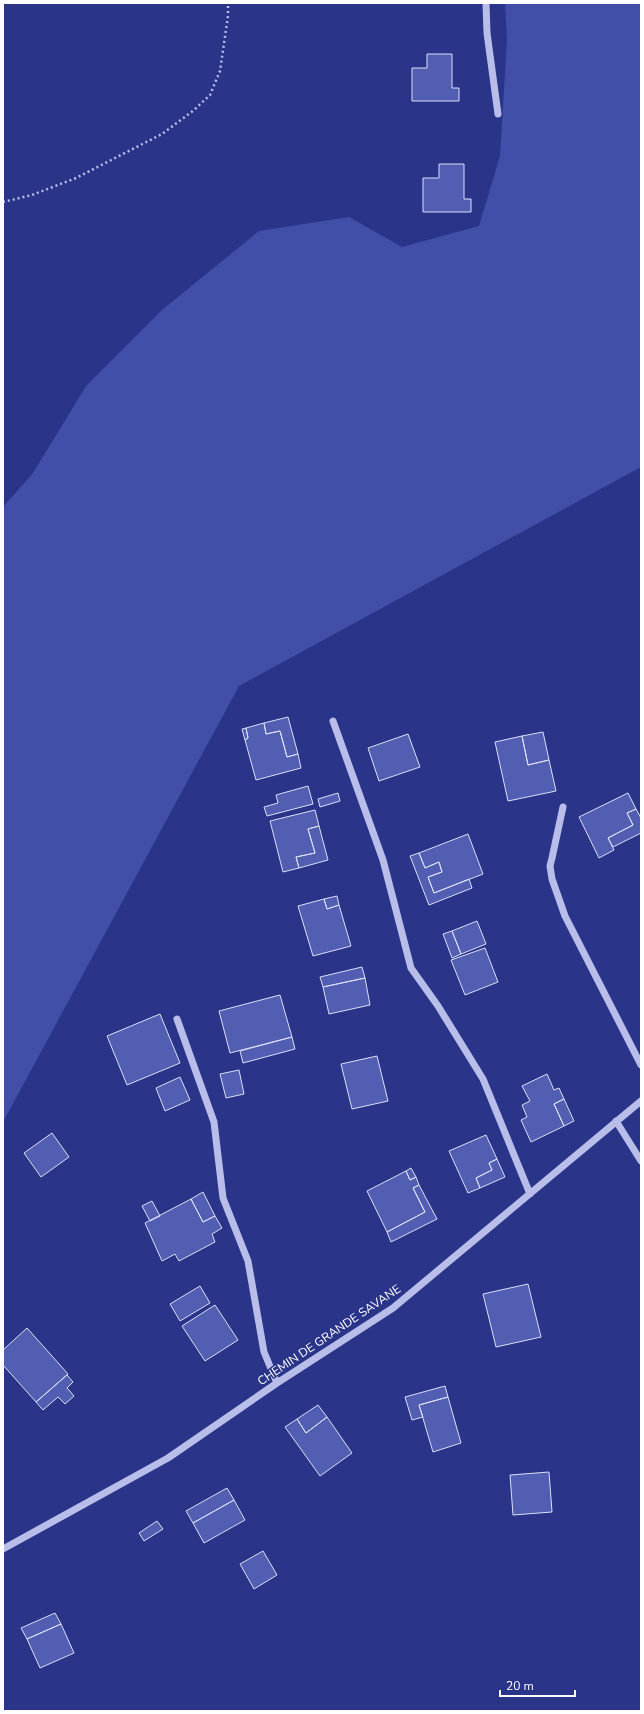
<svg xmlns="http://www.w3.org/2000/svg" width="644" height="1714" font-family="'Nunito Sans',sans-serif">
	<style>
		.green { fill: #414fa8 }
		.building { fill: #515eb1; stroke: #dbdff7 }
		.lines { fill: none; stroke-linecap: round; stroke-linejoin: round }
		.path { stroke: #b8bee9; stroke-width: 2.5; stroke-dasharray: 2 3; stroke-linecap: butt }
		.minor { stroke: #b8bee9; stroke-width: 7 }
		.labels { text-anchor: middle; stroke-width: 3; stroke-linejoin: round; paint-order: stroke }
		.street-label { font-size: 12px; fill: #fff; stroke: #2a358a }
	</style>
	<rect width="100%" height="100%" fill="#2a358a"/>
	<!-- green -->
	<path class="green" d="M505 3H641V467L239 686 3 1122V507L33 473 86 386 162 310 259 231 349 217 402 247 479 226 500 156 507 40Z"/>
	<!-- building -->
	<path class="building" d="M427 54H452V88H459V101H412V68H427Z
		M439 164H464V199H471V212H423V178H439Z
		M288 717 298 754 287 757 280 731 266 734 264 723Z
		M264 723 266 734 280 731 287 757 298 754 301 768 256 780 245 740 248 738 246 728Z
		M246 728 248 738 245 740 242 729Z
		M543 732 549 760 528 765 522 736Z
		M408 734 420 767 379 781 368 748Z
		M522 736 528 765 549 760 556 791 508 801 495 742Z
		M308 786 313 804 267 816 264 807 278 803 276 795Z
		M338 793 340 801 320 807 318 799Z
		M628 793 636 809 627 813 633 825 608 838 614 850 599 858 579 817Z
		M636 809 641 818V833L613 847 608 838 633 825 627 813Z
		M315 810 319 826 308 829 315 853 296 857 299 868 283 872 270 821Z
		M319 826 328 860 299 868 296 857 315 853 308 829Z
		M468 834 483 874 434 893 428 877 442 872 439 862 425 868 419 853Z
		M419 853 425 868 439 862 442 872 428 877 434 893 469 879 472 888 429 905 410 856Z
		M337 896 339 905 327 909 324 899Z
		M324 899 327 909 339 905 351 946 313 956 298 906Z
		M477 921 486 944 461 954 452 931Z
		M452 931 461 954 452 958 443 934Z
		M485 948 498 982 465 995 451 960Z
		M362 967 365 978 323 987 320 977Z
		M365 978 370 1005 329 1014 323 987Z
		M280 995 292 1037 230 1053 219 1011Z
		M160 1014 180 1063 127 1085 107 1036Z
		M292 1037 295 1049 243 1063 240 1051Z
		M377 1056 388 1101 352 1109 341 1064Z
		M239 1070 244 1094 226 1098 220 1074Z
		M547 1074 554 1090 559 1088 564 1099 554 1104 564 1126 531 1142 521 1120 527 1117 522 1105 530 1101 522 1086Z
		M180 1077 190 1100 165 1111 156 1088Z
		M564 1099 574 1121 564 1126 554 1104Z
		M52 1133 69 1157 41 1177 24 1153Z
		M486 1135 497 1159 489 1163 492 1170 476 1178 480 1188 468 1193 449 1151Z
		M497 1159 505 1177 480 1188 476 1178 492 1170 489 1163Z
		M411 1168 416 1177 410 1180 406 1171Z
		M406 1171 410 1180 416 1177 419 1185 413 1188 425 1212 387 1232 367 1191Z
		M419 1185 437 1219 391 1242 387 1232 425 1212 413 1188Z
		M203 1192 215 1216 203 1222 191 1199Z
		M191 1199 203 1222 215 1216 222 1228 212 1234 215 1242 179 1261 175 1254 162 1261 145 1223Z
		M152 1201 160 1216 150 1221 142 1206Z
		M528 1284 541 1337 496 1347 483 1294Z
		M200 1286 210 1303 180 1321 170 1304Z
		M215 1305 238 1340 205 1361 182 1326Z
		M27 1328 68 1374 36 1402 3 1365V1350Z
		M67 1375 73 1382 67 1388 74 1396 65 1404 58 1397 43 1410 36 1402Z
		M445 1386 448 1397 419 1405 423 1417 412 1420 405 1397Z
		M448 1397 461 1443 433 1452 419 1405Z
		M318 1405 327 1417 306 1433 297 1419Z
		M327 1417 352 1453 320 1476 285 1427 297 1419 306 1433Z
		M549 1472 552 1512 513 1515 510 1475Z
		M227 1488 234 1500 193 1523 186 1511Z
		M234 1500 245 1520 204 1543 193 1523Z
		M157 1521 163 1529 144 1541 139 1533Z
		M263 1551 277 1575 254 1589 240 1564Z
		M55 1613 61 1624 27 1639 21 1628Z
		M61 1624 74 1653 40 1668 27 1639Z"/>
	<g class="lines">
		<!-- path -->
		<path class="path" d="M3 202 32 195 76 178 162 134 194 110 210 95 220 71 228 16V3"/>
		<!-- minor -->
		<path class="minor" d="M486 3 487 33 498 114
			M333 721 383 860 411 968 438 1006 483 1079 530 1194
			M563 807 552 858 550 866 552 879 565 916 641 1065
			M177 1019 214 1122 223 1198 248 1261 264 1352 277 1383
			M616 1121 641 1161
			M3 1549 168 1458 277 1383 393 1308 641 1101"/>
	</g>
	<g class="labels">
		<!-- street labels -->
		<g class="street-label">
			<text transform="translate(329 1335) rotate(-34)" y="4">CHEMIN DE GRANDE SAVANE</text>
		</g>
	</g>
	<!-- border -->
	<rect width="644" height="1714" fill="none" stroke="#ffffff" stroke-width="8"/>
	<!-- scale -->
	<path d="M500 1690v6h75v-6" fill="none" stroke="#ffffff" stroke-width="2"/>
	<text x="506" y="1690" font-size="12" fill="#ffffff" stroke="#2a358a" stroke-width="3" paint-order="stroke">20 m</text>
</svg>
